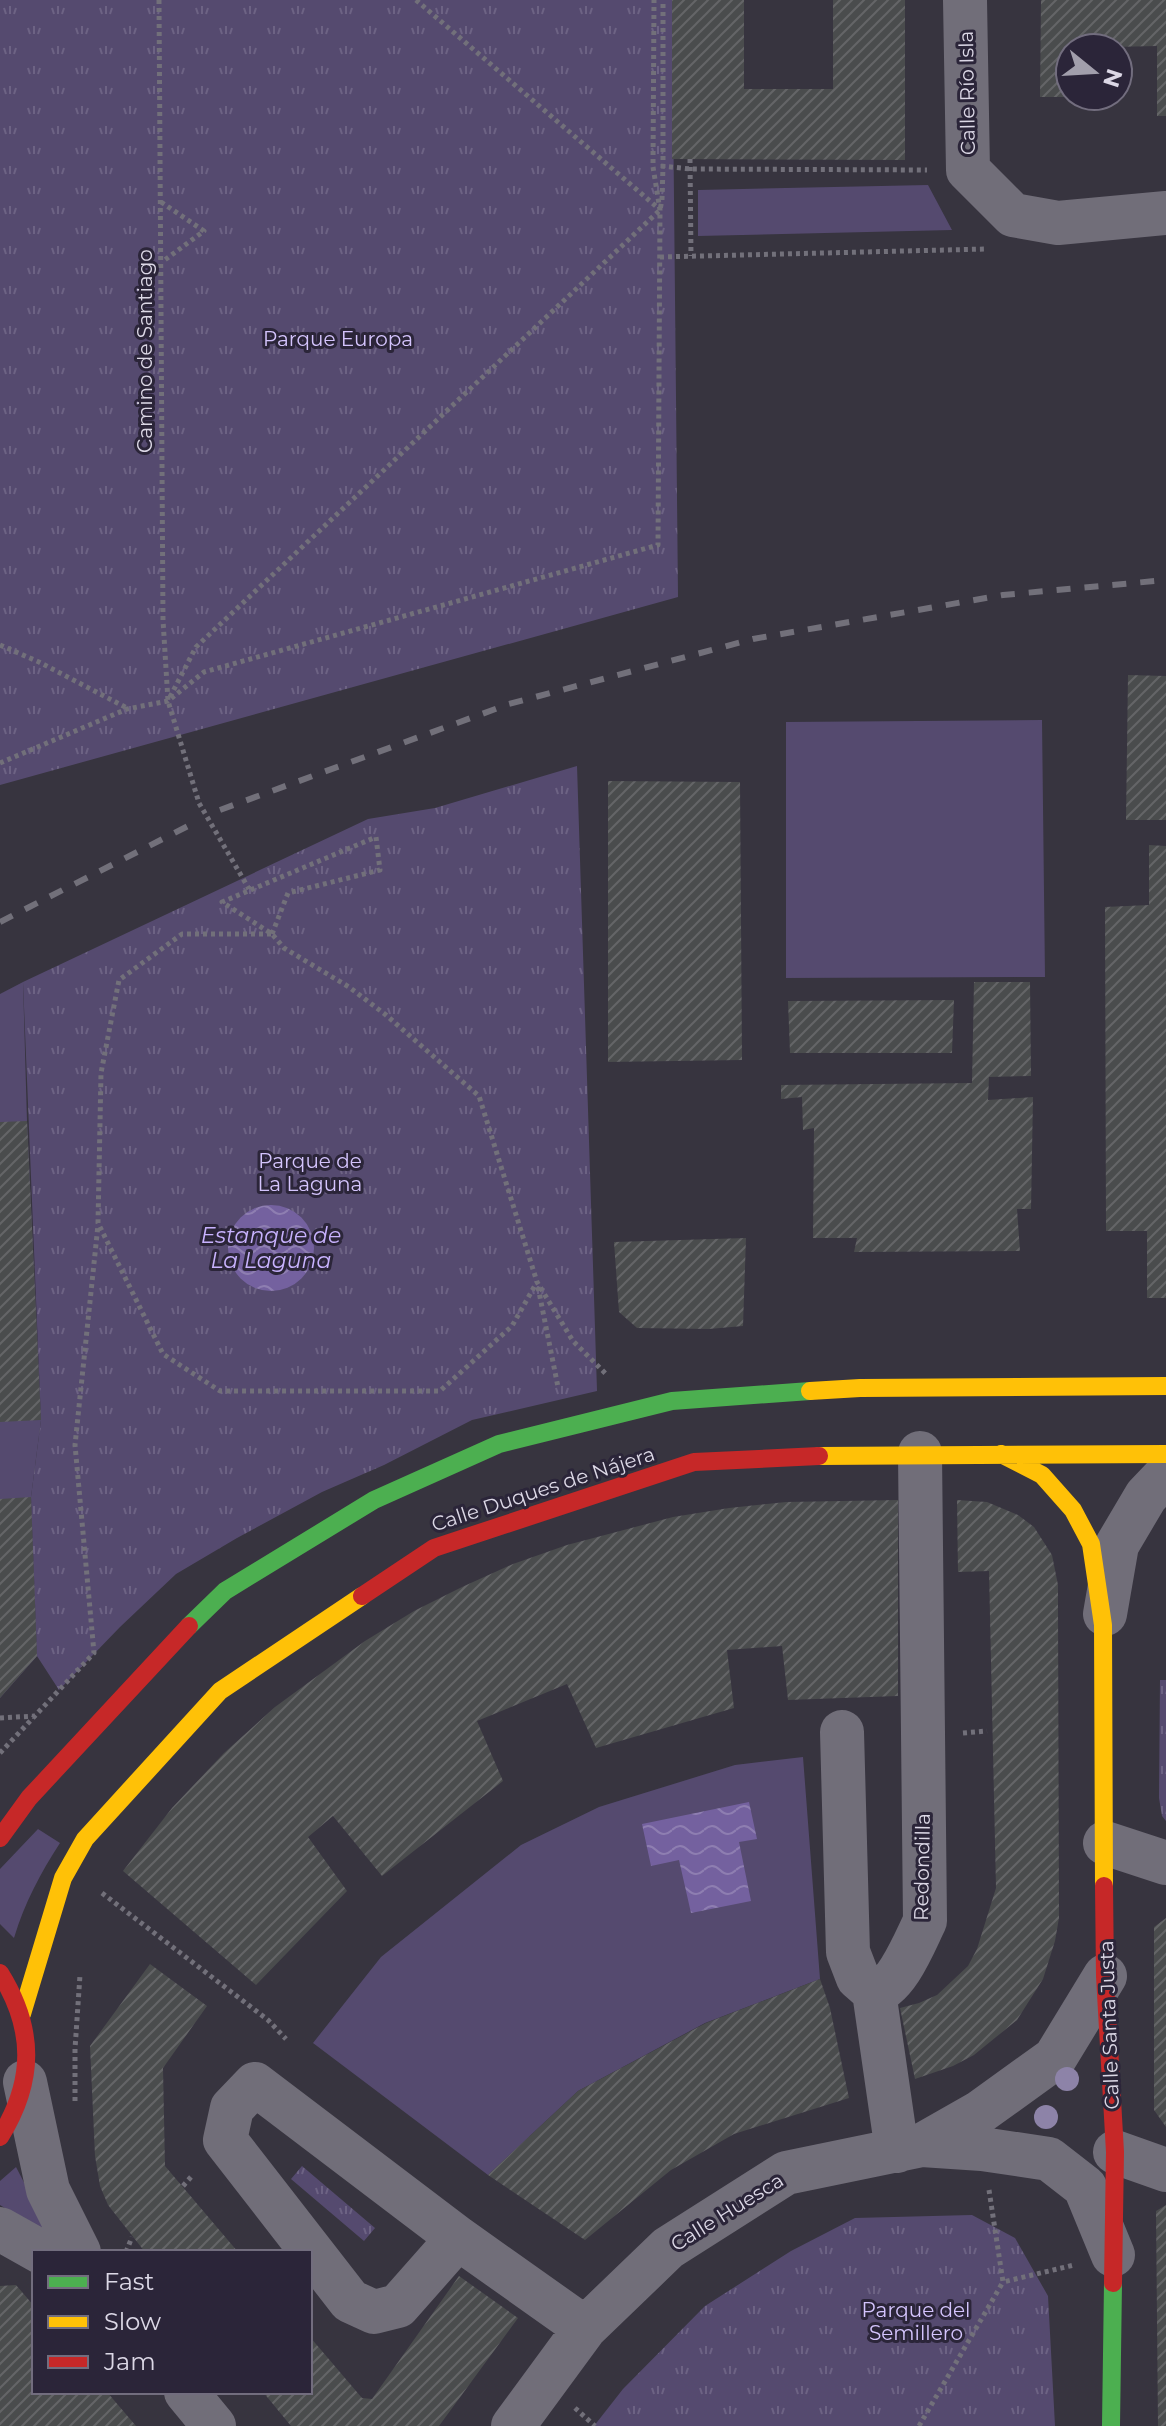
<svg xmlns="http://www.w3.org/2000/svg" width="1166" height="2426" font-family="Montserrat,sans-serif">
	<style>
		.green { fill: #554a6f }
		.park { fill: url(#park-tufts) }
		.water { fill: url(#water-waves) }
		.building { fill: url(#building-hatch) }
		.lines { fill: none; stroke-linecap: round; stroke-linejoin: round }
		.path { stroke: #72707a; stroke-width: 5; stroke-dasharray: 4 4; stroke-linecap: butt }
		.street { stroke: #716e79; stroke-width: 44 }
		.fast { stroke: #4caf50; stroke-width: 18 }
		.slow { stroke: #ffc107; stroke-width: 18 }
		.jam { stroke: #c62828; stroke-width: 18 }
		.rail { stroke: #72707a; stroke-width: 6; stroke-dasharray: 14 14; stroke-linecap: butt }
		.tree { fill: #8d83a8 }
		.labels { text-anchor: middle; stroke-width: 6; stroke-linejoin: round; paint-order: stroke }
		.street-label { font-size: 20px; fill: #dcd8e6; stroke: #2b2539 }
		.park-label { font-size: 20px; fill: #d4c4fd; stroke: #2b2539 }
		.water-label { font-size: 22px; font-style: italic; fill: #c8b2fe; stroke: #2b2539 }
	</style>
	<defs>
		<pattern id="park-tufts" width="24" height="20" patternUnits="userSpaceOnUse" patternTransform="scale(2)"><rect width="24" height="20" fill="#554a6f"/><path d="M3 7l-1-3M5 7V3M7 7l1-3M15 17l-1-3M17 17v-4M19 17l1-3" fill="none" stroke="#6d6384"/></pattern>
		<pattern id="water-waves" width="16" height="10" patternUnits="userSpaceOnUse" patternTransform="scale(2)"><rect width="16" height="10" fill="#74619f"/><path d="M0 5q4-4 8 0t8 0" fill="none" stroke="#8e7eb1"/></pattern>
		<pattern id="building-hatch" width="6" height="6" patternUnits="userSpaceOnUse" patternTransform="scale(2)"><rect width="6" height="6" fill="#4a4c4d"/><path d="M-1 1l2-2M0 6l6-6M5 7l2-2" fill="none" stroke="#646567"/></pattern>
	</defs>
	<rect width="100%" height="100%" fill="#37343f"/>
	<!-- green -->
	<path class="green" d="M928 185 952 230 698 236V190Z
		M1042 720 1045 977 786 978V722Z
		M23 982 27 1121 41 1420 31 1497 37 1656 0 1698V994Z
		M803 1757 820 1979 705 2023 578 2091 488 2175 313 2043 381 1957 521 1845 599 1807 735 1765Z
		M38 1829 60 1843C40 1874 25 1902 14 1938L0 1924V1869Z
		M16 2167 53 2238 0 2205V2181Z"/>
	<!-- park -->
	<path class="park" d="M0 0H672L678 597 0 785Z
		M577 766 597 1391 472 1420 384 1465 322 1492 237 1538 176 1574 120 1627 59 1690 37 1656 31 1497 41 1420 23 982 368 819 435 808Z
		M1160 1680H1166V1821L1162 1816 1159 1798Z
		M302 2166 375 2228 364 2241 291 2179Z
		M972 2215 1015 2238 1048 2296 1055 2426H594L623 2389 705 2306 791 2251 855 2218Z"/>
	<!-- water -->
	<path class="water" d="M228 1248a43 43 0 1 1 86 0a43 43 0 1 1-86 0Z
		M749 1802 757 1839 739 1842 751 1901 691 1913 679 1860 651 1866 642 1824Z"/>
	<!-- building -->
	<path class="building" d="M672 0H744V89H833V0H905V160L672 159Z
		M1041 0H1166V116H1157V46L1070 48V97H1040Z
		M1128 675 1166 676V820H1126Z
		M608 781 740 782 742 1060 608 1062Z
		M1149 845 1166 846V1298H1147V1231H1106L1105 907 1149 905Z
		M974 982H1030L1031 1076 989 1077 988 1100 1033 1097 1031 1209H1017L1020 1251 854 1252 857 1238H813L814 1128 803 1130 802 1097 781 1099V1085L972 1083Z
		M954 1000 952 1053H790L788 1001Z
		M27 1121 41 1420 0 1422V1122Z
		M746 1238 743 1326 709 1329 637 1328 619 1312 614 1242Z
		M31 1497 37 1656 0 1698V1499Z
		M898 1500V1696L788 1700 782 1646 727 1650 734 1708 596 1748 567 1684 477 1721 503 1781 382 1876 333 1816 308 1837 347 1891 256 1985 123 1871 172 1808 224 1753 275 1707 365 1641 414 1611 462 1587 513 1564 567 1545 673 1517 729 1508 786 1502Z
		M957 1500 987 1502 1018 1515 1034 1527 1052 1555 1058 1585V1606L1059 1918 1055 1941 1043 1979 1017 2020 974 2055 953 2066 915 2079 900 2008 919 2003 937 1995 968 1966 977 1949 996 1888 989 1571 958 1572Z
		M1166 1918V2127L1154 2110V1927Z
		M150 1964 207 2006 163 2068 165 2166 238 2252H145L108 2205 100 2186 95 2156 90 2046Z
		M820 1979 830 2008 849 2098 734 2134 671 2170 585 2240 488 2175 578 2091 706 2023Z
		M1166 2205V2426H1158L1156 2211Z
		M459 2276 518 2318 439 2426H291L263 2392H310V2337L362 2398 372 2399Z
		M16 2285 34 2306V2392H107L136 2426H0V2286Z"/>
	<g class="lines">
		<!-- path -->
		<path class="path" d="M159 0 163 620 168 701 199 803 249 889
			M416 0 658 208
			M690 159 691 256
			M661 166 691 169 927 170
			M161 202 204 231 162 262
			M660 257 986 249
			M0 645 39 662 127 708
			M170 697 196 647 660 210 662 200 663 166V0
			M0 763 127 709 168 701 204 672 658 545 660 210 653 167 654 0
			M271 934H182L119 980 101 1073 98 1223 163 1354 220 1391H440L512 1326 537 1282
			M272 934 288 893 380 870 376 837 222 902 272 934 284 948 349 987 386 1015 479 1096 537 1282 573 1341 607 1375
			M538 1287 558 1387
			M0 1718 35 1716
			M963 1733 987 1731
			M0 1753 94 1653 75 1445 98 1225
			M102 1893 268 2020 286 2039
			M75 2101V2049L80 1975
			M183 2186 191 2177
			M989 2190 1003 2282 1074 2265
			M126 2252 132 2237
			M575 2408 595 2426
			M919 2426 1003 2282"/>
		<!-- street -->
		<path class="street" d="M965 0 968 170 1013 215 1058 223 1166 213
			M1105 1614 1117 1545 1146 1496 1166 1475
			M842 1732 848 1952 858 1978 874 1992 897 2151
			M1105 1843 1166 1863
			M874 1992C897 1988 915 1941 925 1921L920 1453
			M25 2082 48 2190 79 2252
			M922 2145 982 2149 1049 2159 1085 2187 1113 2255
			M1115 2152 1166 2170
			M0 2229 41 2252
			M458 2238 398 2306 374 2312 350 2301 225 2140 232 2108 255 2084 458 2238 585 2328
			M186 2392 214 2426
			M513 2426 585 2328 668 2248 786 2173 922 2145 980 2112 1055 2058 1105 1976"/>
		<!-- fast -->
		<path class="fast" d="M189 1626 225 1591 374 1500 499 1444 672 1401 810 1391
			M1111 2426 1113 2283"/>
		<!-- slow -->
		<path class="slow" d="M810 1391 860 1388 1166 1386
			M1001 1454 1042 1475 1073 1510 1091 1544 1103 1625 1104 1886
			M819 1456 1166 1454
			M22 2014 63 1878 85 1839 220 1691 362 1596"/>
		<!-- jam -->
		<path class="jam" d="M362 1596 434 1548 694 1462 819 1456
			M0 1838 29 1798 189 1626
			M1104 1886 1105 1976 1115 2152 1113 2283
			M0 1973C35 2029 35 2081 0 2137"/>
		<!-- rail -->
		<path class="rail" d="M220 810 509 704 753 639 1003 595 1166 580
			M0 922 194 823"/>
	</g>
	<!-- trees -->
	<g class="tree">
		<circle cx="1067" cy="2079" r="12"/>
		<circle cx="1046" cy="2117" r="12"/>
	</g>
	<g class="labels">
		<!-- street labels -->
		<g class="street-label">
			<text transform="translate(967 93) rotate(-91)" y="7">Calle Río Isla</text>
			<text transform="translate(145 351) rotate(-90)" y="7">Camino de Santiago</text>
			<text transform="translate(543 1489) rotate(-18)" y="7">Calle Duques de Nájera</text>
			<text transform="translate(922 1867) rotate(-89)" y="7">Redondilla</text>
			<text transform="translate(1109 2025) rotate(-92)" y="7">Calle Santa Justa</text>
			<text transform="translate(727 2212) rotate(-32)" y="7">Calle Huesca</text>
		</g>
		<!-- park labels -->
		<g class="park-label">
			<text x="338" y="346">Parque Europa</text>
			<text x="310" y="1168">Parque de<tspan x="310" dy="23">La Laguna</tspan></text>
			<text x="916" y="2317">Parque del<tspan x="916" dy="23">Semillero</tspan></text>
		</g>
		<!-- water labels -->
		<g class="water-label">
			<text x="271" y="1243">Estanque de<tspan x="271" dy="25">La Laguna</tspan></text>
		</g>
	</g>
	<!-- legend -->
	<rect x="32" y="2250" width="280" height="144" fill="#2b2539" stroke="#726d7e" stroke-width="2"/>
	<rect x="48" y="2276" width="40" height="12" fill="#4caf50" stroke="#726d7e" stroke-width="2"/>
	<text x="104" y="2290" font-size="24" fill="#dcd8e6">Fast</text>
	<rect x="48" y="2316" width="40" height="12" fill="#ffc107" stroke="#726d7e" stroke-width="2"/>
	<text x="104" y="2330" font-size="24" fill="#dcd8e6">Slow</text>
	<rect x="48" y="2356" width="40" height="12" fill="#c62828" stroke="#726d7e" stroke-width="2"/>
	<text x="104" y="2370" font-size="24" fill="#dcd8e6">Jam</text>
	<!-- north arrow -->
	<g transform="translate(1094 72) rotate(108)"><circle r="38" fill="#2b2539" stroke="#726d7e" stroke-width="2"/>
	<path d="M0-6L14 30L0 20L-14 30Z" fill="#a29fac"/>
	<text y="-12" font-size="22" font-weight="bold" text-anchor="middle" fill="#dcd8e6">N</text>
	</g>
</svg>
